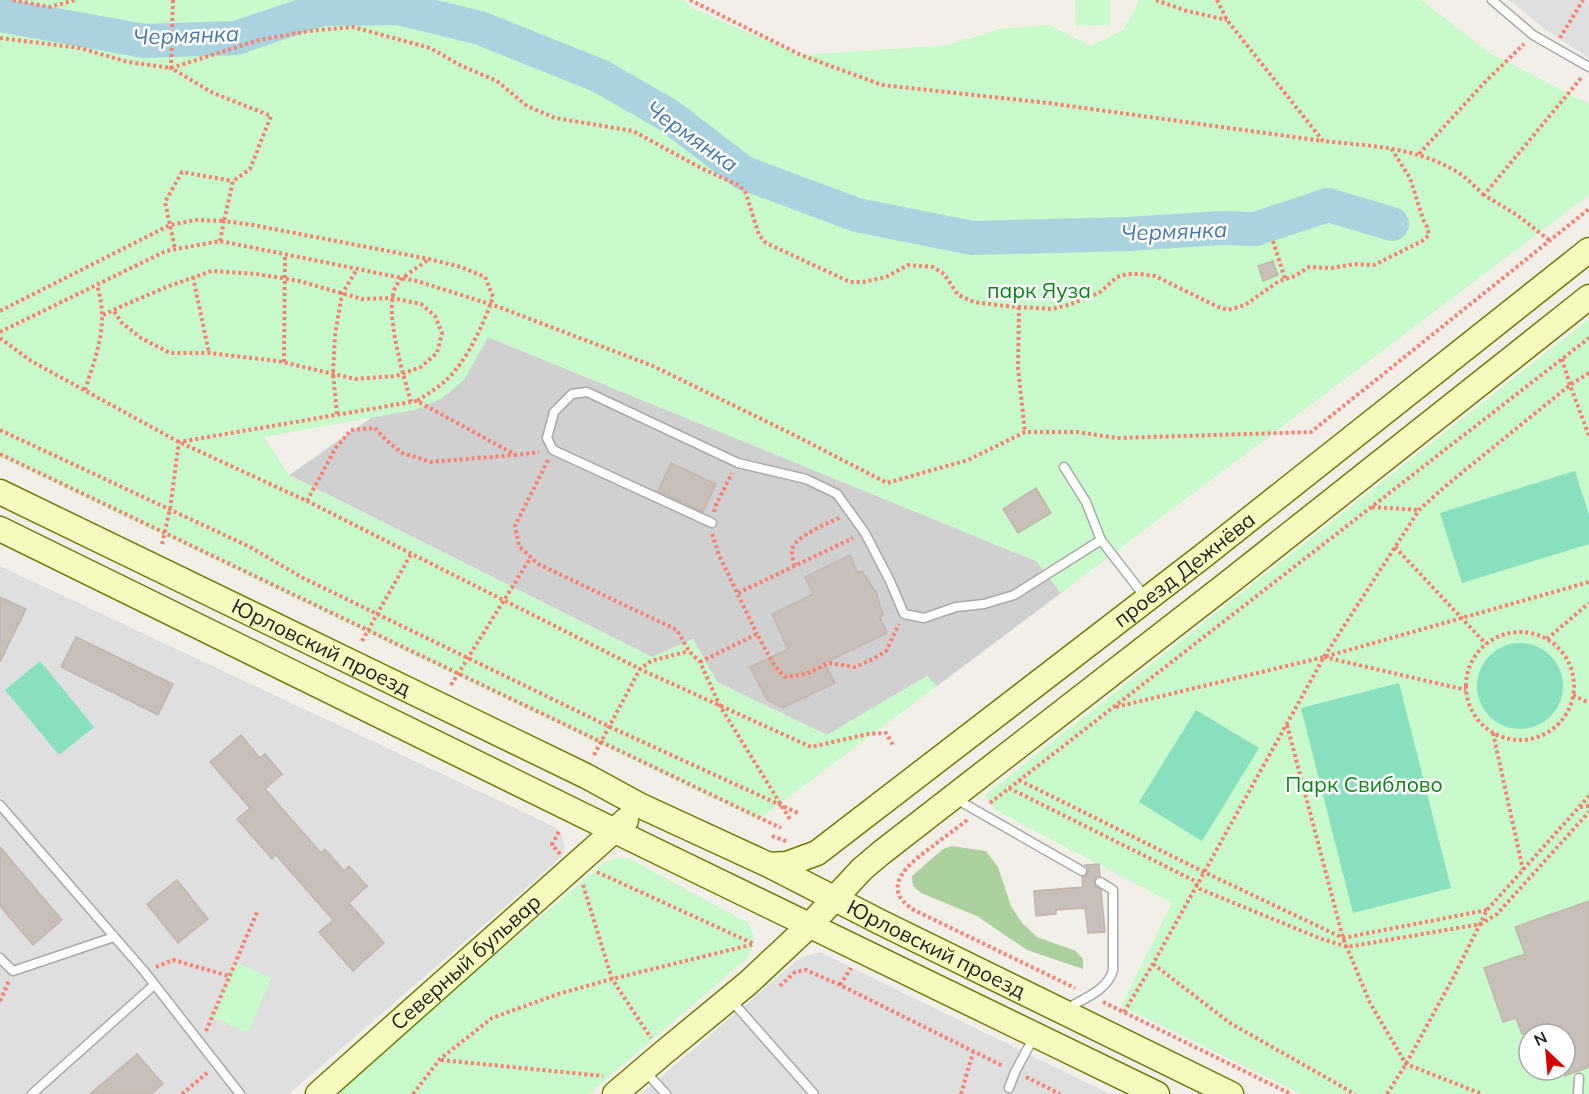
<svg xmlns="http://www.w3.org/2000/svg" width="1589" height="1094" font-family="Mulish,sans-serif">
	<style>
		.residential { fill: #e0dfdf }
		.religious { fill: #d0d0d0 }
		.forest { fill: #add19e }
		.park { fill: #c8facc; fill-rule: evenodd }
		.pitch { fill: #88e0be }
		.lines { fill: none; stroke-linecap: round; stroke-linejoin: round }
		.river { stroke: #aad3df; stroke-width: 34 }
		.building { fill: #c7bfb8; stroke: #c4b6ab; stroke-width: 1.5 }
		.lane-casing { stroke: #a9a9a9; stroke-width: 11 }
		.secondary-casing { stroke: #707d05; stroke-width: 27 }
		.path { stroke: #fa8072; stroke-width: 4; stroke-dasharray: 3 3; stroke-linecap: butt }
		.lane { stroke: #fff; stroke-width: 8 }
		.secondary { stroke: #f7fabf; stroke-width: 24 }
		.labels { text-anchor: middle; stroke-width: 5; stroke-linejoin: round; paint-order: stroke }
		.park-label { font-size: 21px; fill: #0c8416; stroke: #fff }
		.street-label { font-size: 21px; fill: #222; stroke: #fff }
		.water-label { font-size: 22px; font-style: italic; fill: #4a7aab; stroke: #fff }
	</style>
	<rect width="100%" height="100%" fill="#f2efe9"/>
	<!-- residential -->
	<path class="residential" d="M1509 0H1589V58L1546 30Z
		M0 566 555 827 561 834 564 842V851L561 858 289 1094H0Z
		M816 953H822L1110 1094H641L795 962 805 956Z"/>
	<!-- religious -->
	<path class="religious" d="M488 337 1036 561 1061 593 937 686 927 676 827 735 717 682 693 639 652 657 289 475Z"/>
	<!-- forest -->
	<path class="forest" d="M952 846 986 851 998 867 1011 906 1022 923 1037 937 1076 951 1083 959V969L1027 950 977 916 921 893 913 886 912 876 943 849Z"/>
	<!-- park -->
	<path class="park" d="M0 0H684L694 9 801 55 949 45 999 29 1049 25 1091 46 1123 30 1135 9 1139 0H1421L1490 53 1589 104V195L1061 593 1036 561 488 337 464 380 441 399 414 410 264 437 289 475 652 657 693 639 717 682 827 735 927 676 937 686 758 820 0 457Z
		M1075 0H1110V25L1076 26Z
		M1589 319V1094H1301L1121 1006 1172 903 995 810 985 795ZM1529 1034H1565V1070H1529Z
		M618 858H628L747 922C758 940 755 944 745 960L589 1094H332L605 862Z
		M235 962 271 978 248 1033 212 1017Z"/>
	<!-- pitch -->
	<path class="pitch" d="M1575 471 1589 515V544L1462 583 1440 513Z
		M1477 686a43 43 0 1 1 86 0a43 43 0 1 1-86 0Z
		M40 661 94 727 59 755 5 690Z
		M1399 683 1451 888 1353 913 1301 708Z
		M1196 710 1259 748 1202 841 1139 802Z"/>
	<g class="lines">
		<!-- river -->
		<path class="river" d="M0 15 144 41 236 38 322 9 398 8 480 28 600 76 668 115 744 173 857 215 972 238 1128 234 1221 228 1255 229 1328 205 1392 224"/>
	</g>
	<!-- building -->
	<path class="building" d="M1273 261 1278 275 1263 281 1258 266Z
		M671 463 716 484 703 512 658 491Z
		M1036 488 1051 513 1018 533 1003 509Z
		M850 555 858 573 862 571 876 592 883 615 880 617 887 633 825 663 835 683 783 708 767 700 750 667 788 649 772 614 813 594 805 577Z
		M0 597 26 609 0 662Z
		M76 637 173 684 158 715 61 667Z
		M241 735 260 758 265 754 282 774 265 789 321 853 325 849 344 871 349 866 367 886 349 903 384 943 353 971 319 932 333 920 276 855 272 859 237 819 250 808 210 762Z
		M0 847 62 920 33 945 0 906Z
		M1099 864 1100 876 1095 878 1094 882 1096 887 1101 890 1105 932 1088 933 1085 908 1056 910V914L1036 916 1034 891 1083 887 1082 877 1086 876 1088 872V868L1085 865Z
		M177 880 208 919 178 943 147 904Z
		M1589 901V1067L1565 1076V1034H1522L1516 1018 1503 1022 1484 968 1525 954 1515 927Z
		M137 1054 163 1084 151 1094H90Z"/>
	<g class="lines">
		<!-- lane casing -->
		<g class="lane-casing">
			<path id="lane" d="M1492 0 1533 35 1589 67
				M712 523 553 450 547 438 554 412 572 394 587 392 738 463 806 479 837 494 865 533 890 581 904 614 924 618 956 607 984 604 1014 595 1101 540 1086 502 1064 467
				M1101 540 1145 597
				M956 799 1082 871
				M0 805 144 971 240 1094
				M0 958 13 971 114 937
				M731 1000 814 1094
				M1066 1009C1083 999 1108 990 1113 970V890L1100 882
				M644 1070 666 1094
				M1009 1088 1015 1072 1034 1037
				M32 1094 154 985
				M1578 1094 1579 1078"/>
		</g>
		<!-- secondary casing -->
		<g class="secondary-casing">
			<g id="secondary">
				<path id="s1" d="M0 492 586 776 641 806 769 865 880 922 1231 1094"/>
				<path d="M0 529 615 831 1157 1094"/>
				<path id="s2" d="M769 865 787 864 817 853 1203 556 1589 250"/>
				<path id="s3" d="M318 1094 626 820"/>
				<path d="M615 1094 662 1054 748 983 810 925 862 869 881 853 1227 584 1589 297"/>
			</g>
		</g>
		<!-- path -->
		<path class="path" d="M13 0 50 7 75 0
			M173 0 171 68 213 93 271 116 250 169 233 181 224 221 196 220 170 225 165 202 182 172 233 181
			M690 0 801 55 882 85 1048 103 1323 141
			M1156 0 1187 11 1227 20
			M1217 0 1227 20 1323 141C1371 146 1417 147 1459 173 1468 179 1476 188 1484 195
			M0 38 80 48 128 62 171 68 259 40 309 31 353 27 430 48 460 65 497 81 527 106 555 118 633 131 701 168 738 185 745 191 759 235 766 243 850 282H863L886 277 908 265 933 267 944 274 958 295 974 302 1005 306 1052 309 1068 305 1099 293 1117 277 1127 274H1140L1155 276 1218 307 1228 310 1245 305 1279 281 1295 276 1309 267 1332 268 1354 264 1374 265 1422 241 1429 235 1427 227 1423 219 1410 178 1391 148
			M1560 38 1583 0
			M1419 154 1484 83 1524 44
			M1549 240 1517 215 1484 195 1582 77
			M220 241 224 221 253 225 429 259 461 267 485 277 493 297C483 325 467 362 444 382 436 389 426 395 417 401
			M1273 241 1285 279
			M193 277 209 353
			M1019 307 1018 368 1025 432
			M0 311 170 225 175 249
			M103 315 113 310 164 288 212 271 257 274 299 281 362 299 392 298 421 304 435 316 442 333 437 353 421 367 396 376 355 379 278 361 209 353H170L141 338 122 323 113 310
			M0 332 166 251 220 241 417 281 496 306 653 366 794 435 887 483 968 460 1025 432H1077L1117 438 1311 432 1589 209
			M0 338 31 361 179 442 307 501 644 671 811 747 868 734 886 733 893 745
			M1562 359 1570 385 1589 436
			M284 362 285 254
			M85 390C97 352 109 325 97 285
			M411 402C404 377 383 309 396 286 402 276 419 267 429 259
			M337 414 333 374 335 335 342 294 357 269
			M0 430 250 547 303 578 608 726 800 814
			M0 454 781 828
			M548 460 515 526 519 546 538 564 677 630 689 651 700 662 720 706 791 821
			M307 501 335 449 351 430 375 428 386 440 402 453 431 462 515 455
			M1372 507 1419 510
			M714 512 716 505 732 473
			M712 534 719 555 757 634
			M162 544 170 509 179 442 417 401 516 455 539 452
			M1395 547 1486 644
			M795 566C793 560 790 553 793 547 799 535 826 524 839 518
			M738 593 853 538
			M1466 686a54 54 0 1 1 108 0a54 54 0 1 1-108 0Z
			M1547 639 1589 603
			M362 641 411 554
			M1324 657 1466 690
			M700 662 757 634 774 665 785 677 806 674 829 663 855 667 873 659 886 651 899 624
			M451 685 531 557
			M1573 695 1589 703
			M1116 707 1324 657 1589 582
			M1287 725 1343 938 1370 1003 1406 1064 1482 1094
			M1493 733 1523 870
			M594 755 640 669 651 661 689 651
			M1019 780 1204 872 1343 938 1487 910
			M1009 788 1193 880 1200 889 1319 938 1347 947 1481 924 1497 914 1589 812
			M990 803 1589 338
			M1580 807 1589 806
			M967 820C956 829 944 837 933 846 911 862 877 887 914 910L1075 988
			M772 836 788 842
			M560 854 552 845 560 829
			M597 872 754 944
			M583 885 612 979 651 1038
			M1153 964 1230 1023 1355 1094
			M156 967 173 960 229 976
			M840 985 851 968
			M780 986 795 972 806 970 840 985 1003 1066
			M0 1001 9 981
			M1103 1002 1291 1094
			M1124 1012 1153 964 1324 657 1419 510 1448 484 1570 385 1589 373
			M206 1031 258 910
			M441 1060 603 1076
			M1026 1077 1060 1094
			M182 1094 207 1073
			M413 1094 440 1059 492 1018 558 994 612 979 754 944
			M961 1094 973 1052
			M1387 1094 1406 1064 1453 978 1487 910 1589 796"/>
		<!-- lane -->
		<use href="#lane" class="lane"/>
		<!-- secondary -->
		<use href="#secondary" class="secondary"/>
	</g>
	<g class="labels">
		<!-- park labels -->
		<g class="park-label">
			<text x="1039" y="298">парк Яуза</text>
			<text x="1364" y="792">Парк Свиблово</text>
		</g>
		<!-- street labels -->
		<g class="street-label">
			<text dy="7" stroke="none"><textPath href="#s2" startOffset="514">проезд Дежнёва</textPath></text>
			<text dy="7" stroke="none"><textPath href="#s1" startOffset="357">Юрловский проезд</textPath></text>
			<text dy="7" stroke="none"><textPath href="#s1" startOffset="1042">Юрловский проезд</textPath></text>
			<text dy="7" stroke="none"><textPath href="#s3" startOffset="198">Северный бульвар</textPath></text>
		</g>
		<!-- water labels -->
		<g class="water-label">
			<text transform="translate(186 35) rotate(-2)" y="8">Чермянка</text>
			<text transform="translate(692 136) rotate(35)" y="8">Чермянка</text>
			<text transform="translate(1174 231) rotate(-2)" y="8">Чермянка</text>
		</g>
	</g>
	<!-- north arrow -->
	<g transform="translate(1547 1052) rotate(334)"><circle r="28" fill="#ffffff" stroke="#a7a7a7" stroke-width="1.5"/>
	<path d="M0-4.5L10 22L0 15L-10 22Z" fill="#d40000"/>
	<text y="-9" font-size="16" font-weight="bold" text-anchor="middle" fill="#222222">N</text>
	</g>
</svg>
